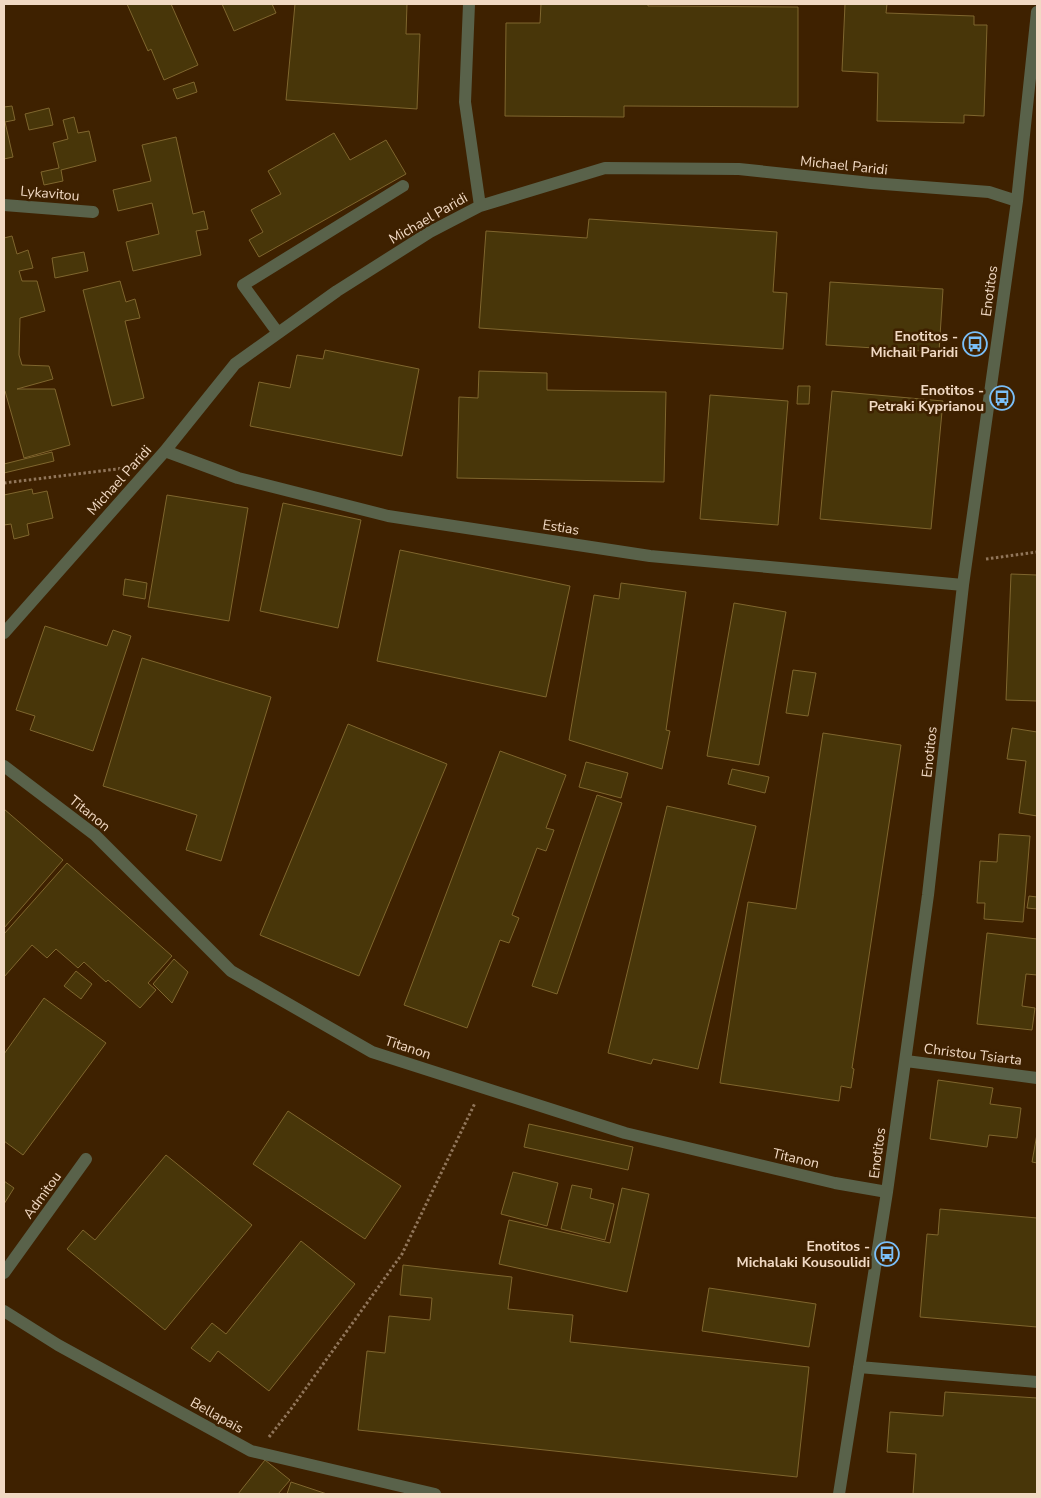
<svg xmlns="http://www.w3.org/2000/svg" width="1041" height="1498" font-family="'Nunito Sans',sans-serif">
	<style>
		.building { fill: #483609; stroke: #7f662e }
		.lines { fill: none; stroke-linecap: round; stroke-linejoin: round }
		.path { stroke: #91765a; stroke-width: 3; stroke-dasharray: 2.5 2.5; stroke-linecap: butt }
		.minor { stroke: #59624a; stroke-width: 12 }
		.labels { text-anchor: middle; stroke-width: 5; stroke-linejoin: round; paint-order: stroke }
		.street-label { font-size: 14px; fill: #f1d9c3; stroke: #3e2100 }
		.poi-label { font-size: 14px; font-weight: bold; fill: #f1d9c3; stroke: #3e2100; text-anchor: end }
	</style>
	<rect width="100%" height="100%" fill="#3e2100"/>
	<!-- building -->
	<path class="building" d="M127 4H171L198 65 164 80 151 49 148 51Z
		M222 4H272L276 13 234 31Z
		M295 4H407L406 34H420L417 109 286 100Z
		M541 4H648V6L798 7V107L624 106V117L505 116 506 23H540Z
		M845 4H887L886 13 974 16V25H987L984 116 964 115V123L877 121 878 73 842 71Z
		M194 82 197 92 177 99 173 89Z
		M12 106 15 120 5 122 13 157 4 159V107Z
		M49 108 53 125 29 130 25 114Z
		M74 117 78 133 89 131 96 161 61 170 63 181 44 185 41 172 59 168 53 143 68 139 63 120Z
		M334 133 350 160 386 140 406 174 259 257 249 240 263 232 251 210 281 194 268 171Z
		M176 137 193 214 204 211 208 229 196 231 201 255 133 271 126 242 159 234 152 203 118 211 113 190 151 181 142 145Z
		M589 219 777 232 773 292 787 293 783 349 479 328 486 231 587 238Z
		M12 236 17 254 28 250 33 268 19 271 22 281H37L45 311 20 318 19 355 22 365 49 366 53 379 17 389H55L70 445 24 458 5 391H4V238Z
		M84 252 88 271 55 278 52 258Z
		M120 281 126 302 135 299 140 318 125 321 144 398 112 406 83 290Z
		M830 282 943 289 939 352 826 345Z
		M325 350 419 369 402 456 250 426 259 382 290 388 297 355 323 359Z
		M479 371 547 373V390L666 392 664 482 457 478 459 397 478 398Z
		M798 386H810L809 404H797Z
		M832 391 943 401 931 529 820 519Z
		M710 395 788 401 778 525 700 519Z
		M52 452 54 461 4 473V464Z
		M32 489 33 494 47 491 53 518 27 524 29 535 14 539 11 524 4 525V495Z
		M167 495 248 508 229 621 148 607Z
		M283 503 361 520 338 628 260 611Z
		M400 550 570 586 546 697 377 661Z
		M1011 574 1037 575V701L1006 700Z
		M125 579 147 583 145 599 123 595Z
		M621 583 686 592 666 730 670 731 662 769 569 740 594 595 619 599Z
		M734 603 786 612 759 765 707 756Z
		M45 626 107 646 113 630 131 636 93 751 30 730 35 716 16 710Z
		M142 658 271 697 221 861 186 850 197 815 103 786Z
		M793 670 816 673 808 716 786 713Z
		M348 724 447 764 359 976 260 935Z
		M1012 728 1037 732V816L1019 813 1026 761 1007 759Z
		M823 733 901 745 852 1068 854 1069 851 1088 841 1086 839 1101 720 1083 748 902 796 909Z
		M500 751 566 775 546 828 554 830 546 851 537 848 512 915 519 918 509 943 500 940 467 1028 404 1005Z
		M586 762 628 773 621 798 579 787Z
		M732 769 769 777 765 793 728 784Z
		M597 795 622 803 557 994 532 986Z
		M667 806 756 826 698 1069 653 1059 651 1064 608 1053Z
		M4 809 63 860 4 928Z
		M999 834 1030 836 1023 922 984 919 985 903H977L980 861 997 862Z
		M67 863 172 956 148 983 156 990 140 1008 108 980 106 982 84 962 78 968 56 949 47 958 32 945 4 977V934Z
		M1029 896 1037 897V909L1027 908Z
		M987 933 1037 939V975L1026 974 1022 1006 1035 1008 1032 1030 977 1024Z
		M174 959 188 972 172 1003 153 984Z
		M76 971 92 984 81 999 64 986Z
		M44 998 106 1043 23 1155 4 1141V1054Z
		M938 1080 993 1088 990 1104 1021 1108 1017 1138 989 1135 987 1147 930 1139Z
		M288 1111 401 1186 365 1239 253 1164Z
		M529 1124 633 1147 628 1170 524 1147Z
		M1037 1134V1163L1032 1162Z
		M166 1155 252 1225 165 1330 67 1249 83 1230 95 1240Z
		M513 1172 558 1183 547 1226 501 1214Z
		M4 1181 14 1188 4 1204Z
		M572 1185 592 1189 590 1198 614 1204 605 1240 561 1229Z
		M622 1188 649 1194 627 1292 499 1264 509 1220 610 1243Z
		M940 1209 1037 1218V1327L920 1317 927 1234 938 1235Z
		M301 1241 355 1284 269 1391 218 1351 210 1362 191 1348 212 1323 226 1334Z
		M403 1265 512 1277 508 1309 573 1315 570 1342 809 1367 797 1477 358 1430 367 1351 385 1353 389 1316 430 1320 432 1298 400 1295Z
		M709 1288 816 1304 809 1347 702 1331Z
		M945 1392 1037 1398V1494H913L916 1454 887 1452 890 1412 943 1416Z
		M265 1460 290 1480 278 1494H238Z
		M291 1482 327 1494H287Z"/>
	<g class="lines">
		<!-- path -->
		<path class="path" d="M4 483 125 468
			M986 559 1037 552
			M269 1437 291 1409 402 1254 475 1103"/>
		<!-- minor -->
		<path class="minor" d="M469 4 465 102 480 206
			M4 205 93 212
			M278 333 243 285 403 186
			M165 451 238 478 388 516 650 556 963 585
			M4 633 165 451 235 364 337 291 430 232 480 206 605 168 739 169 871 183 989 192 1017 201
			M4 766 95 835 231 971 372 1052 625 1133 835 1183 887 1192
			M906 1061 1037 1078
			M4 1273 86 1159
			M4 1311 58 1345 251 1451 435 1494
			M859 1367 1037 1382
			M839 1494 887 1192 928 895 963 585 1017 201 1037 12"/>
	</g>
	<!-- icons -->
	<defs>
		<g id="bus-ring" transform="scale(1.25)"><circle r="9.5" fill="#3e2100" stroke="#7abff8" stroke-width="1.5"/><path d="M-5-6H5V4H4V6H2V4H-2V6H-4V4H-5ZM-3.5-4V0h7V-4ZM-3.5 1.2v1.5H-2V1.2ZM2 1.2v1.5H3.5V1.2Z" fill="#7abff8"/></g>
	</defs>
	<g fill-rule="evenodd">
		<use href="#bus-ring" x="975" y="344"/>
		<use href="#bus-ring" x="1002" y="398"/>
		<use href="#bus-ring" x="887" y="1254"/>
	</g>
	<g class="labels">
		<!-- street labels -->
		<g class="street-label">
			<text transform="translate(844 165) rotate(6)" y="5">Michael Paridi</text>
			<text transform="translate(50 193) rotate(5)" y="5">Lykavitou</text>
			<text transform="translate(428 218) rotate(-30)" y="5">Michael Paridi</text>
			<text transform="translate(989 291) rotate(-82)" y="5">Enotitos</text>
			<text transform="translate(119 480) rotate(-48)" y="5">Michael Paridi</text>
			<text transform="translate(561 527) rotate(9)" y="5">Estias</text>
			<text transform="translate(929 752) rotate(-84)" y="5">Enotitos</text>
			<text transform="translate(90 813) rotate(39)" y="5">Titanon</text>
			<text transform="translate(408 1047) rotate(18)" y="5">Titanon</text>
			<text transform="translate(973 1054) rotate(7)" y="5">Christou Tsiarta</text>
			<text transform="translate(877 1153) rotate(-82)" y="5">Enotitos</text>
			<text transform="translate(796 1158) rotate(13)" y="5">Titanon</text>
			<text transform="translate(42 1195) rotate(-54)" y="5">Admitou</text>
			<text transform="translate(217 1415) rotate(29)" y="5">Bellapais</text>
		</g>
		<!-- poi labels -->
		<g class="poi-label">
			<text x="958" y="341">Enotitos -<tspan x="958" dy="16">Michail Paridi</tspan></text>
			<text x="984" y="395">Enotitos -<tspan x="984" dy="16">Petraki Kyprianou</tspan></text>
			<text x="870" y="1251">Enotitos -<tspan x="870" dy="16">Michalaki Kousoulidi</tspan></text>
		</g>
	</g>
	<!-- border -->
	<rect width="1041" height="1498" fill="none" stroke="#f1d9c3" stroke-width="10"/>
</svg>
